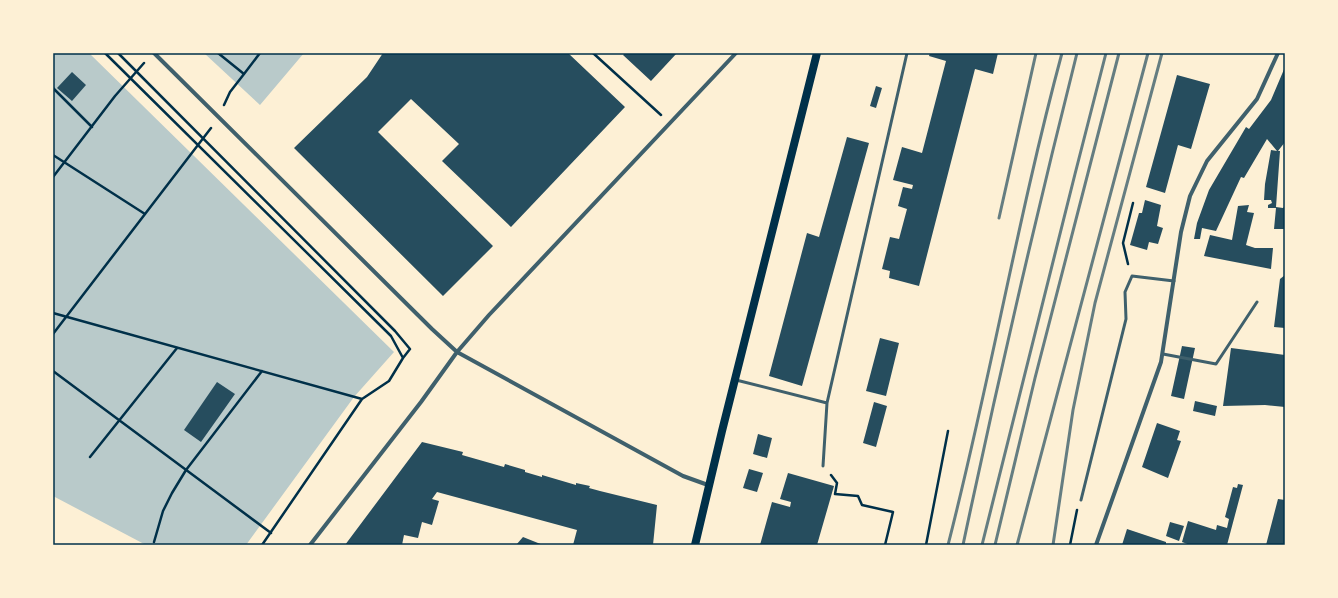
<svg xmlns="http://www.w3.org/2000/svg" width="1338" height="598" font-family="Cabin,sans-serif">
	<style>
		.green { fill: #b9caca }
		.building { fill: #264d5e }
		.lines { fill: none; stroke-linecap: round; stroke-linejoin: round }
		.path { stroke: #003049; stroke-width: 2.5 }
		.service { stroke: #3f606c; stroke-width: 3 }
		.minor { stroke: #3f606c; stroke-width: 4 }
		.secondary { stroke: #003049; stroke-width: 8 }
		.rail { stroke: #657d81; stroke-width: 3 }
		.neatline { fill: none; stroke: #003049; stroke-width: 1.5 }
	</style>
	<rect width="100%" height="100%" fill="#fdf0d5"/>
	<!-- green -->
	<path class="green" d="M53 53H89L394 352 354 397 246 545H146L53 496Z
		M204 53H304L260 105Z"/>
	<!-- building -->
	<path class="building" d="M383 53H568L625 107 511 227 442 161 459 144 411 99 378 132 493 246 443 296 294 148 367 77Z
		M625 53H677L651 81 623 55Z
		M930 53H998L993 74 975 69 919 286 889 278 890 271 882 269 890 237 899 239 907 209 898 206 903 187 912 189 913 185 893 180 902 147 922 153 946 61 929 56Z
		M1285 67V142L1278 151H1280L1276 207 1283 208 1285 206V229H1274L1276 208H1268V205L1272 203 1271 200H1264L1265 184 1271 150 1277 151 1267 139 1244 178 1241 177 1216 231 1202 228 1200 239H1194L1197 223 1209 190 1246 127 1249 129 1271 100Z
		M72 72 86 85 72 101 57 88Z
		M1177 75 1210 84 1191 149 1178 145 1165 193 1146 187Z
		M876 86 882 88 876 108 870 106Z
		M847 137 869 143 802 386 769 376 807 233 819 237Z
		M1145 200 1161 205 1157 226 1163 228 1158 244 1149 242 1147 250 1130 245 1139 213H1142Z
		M1249 205 1247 212 1254 213 1246 245 1255 248H1273L1271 269 1204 256 1210 235 1232 240 1238 206Z
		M1285 275V328L1274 327 1280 279Z
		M880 338 899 343 886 396 866 391Z
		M1182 346 1195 348 1184 399 1171 396Z
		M1231 348 1285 355V407L1265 405 1223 406Z
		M217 382 235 394 201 442 184 430Z
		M1195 401 1217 406 1215 416 1193 411Z
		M874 402 887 406 876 447 863 443Z
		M1157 423 1180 431 1177 440 1181 441 1168 478 1142 467Z
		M758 434 772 438 767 458 753 454Z
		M422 442 463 452 462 455 504 467 505 464 525 470V472L542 477V475L576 485V483L590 486 589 488 600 491 657 505 653 545H573L577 530 437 492 432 499 439 501 432 525 422 522 418 538 404 535 402 545H345Z
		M749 469 763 473 757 492 743 488Z
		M788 473 834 486 817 545H760L772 502 790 507 791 502 780 499Z
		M1238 484 1243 485 1227 545H1190L1182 542 1188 521 1216 530 1217 525 1227 528 1229 519 1225 517 1233 487 1237 488Z
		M1278 499 1285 500V545H1266Z
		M1170 522 1184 526 1179 541 1166 536Z
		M1127 529 1166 542V545H1122Z
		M523 537 543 545H516Z"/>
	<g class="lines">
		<!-- path -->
		<path class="path" d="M105 53 391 336 403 358
			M118 53 395 331 410 349 403 358 389 381 362 399 262 545
			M218 53 244 74 260 53
			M593 53 661 115
			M53 88 92 127
			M224 105 230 92 244 74
			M53 155 145 214
			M53 177 115 96 144 63
			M1128 264 1123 243 1133 203
			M53 313 362 399
			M53 334 211 128
			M53 371 271 533
			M90 457 177 348
			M831 475 837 483 835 494 858 496 862 505 893 512 885 545
			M154 542 163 511 172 493 186 470 262 371
			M926 545 948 431
			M1070 545 1077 510"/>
		<!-- service -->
		<path class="service" d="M1163 354 1216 364 1257 302
			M736 380 827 403
			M823 466 827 403 907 53
			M1081 500 1126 319 1125 292 1132 276 1174 281"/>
		<!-- minor -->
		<path class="minor" d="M154 53 432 329 457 352 683 476 708 485
			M310 545 421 402 457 352 489 315 736 53
			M1096 545 1161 362 1181 232 1190 196 1207 161 1257 99 1278 53"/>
		<!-- secondary -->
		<path class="secondary" d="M695 545 722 431 817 53"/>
		<!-- rail -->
		<path class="rail" d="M999 218 1036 53
			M948 545C990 382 1018 216 1062 53
			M963 545C998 380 1036 216 1077 53
			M982 545 1075 174 1106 53
			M995 545 1035 378 1119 53
			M1017 545 1148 53
			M1053 545 1073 410 1095 303 1162 53"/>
	</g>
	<!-- border -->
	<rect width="1338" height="598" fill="none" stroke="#fdf0d5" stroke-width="108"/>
	<rect x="54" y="54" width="1230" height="490" class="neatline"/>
</svg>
